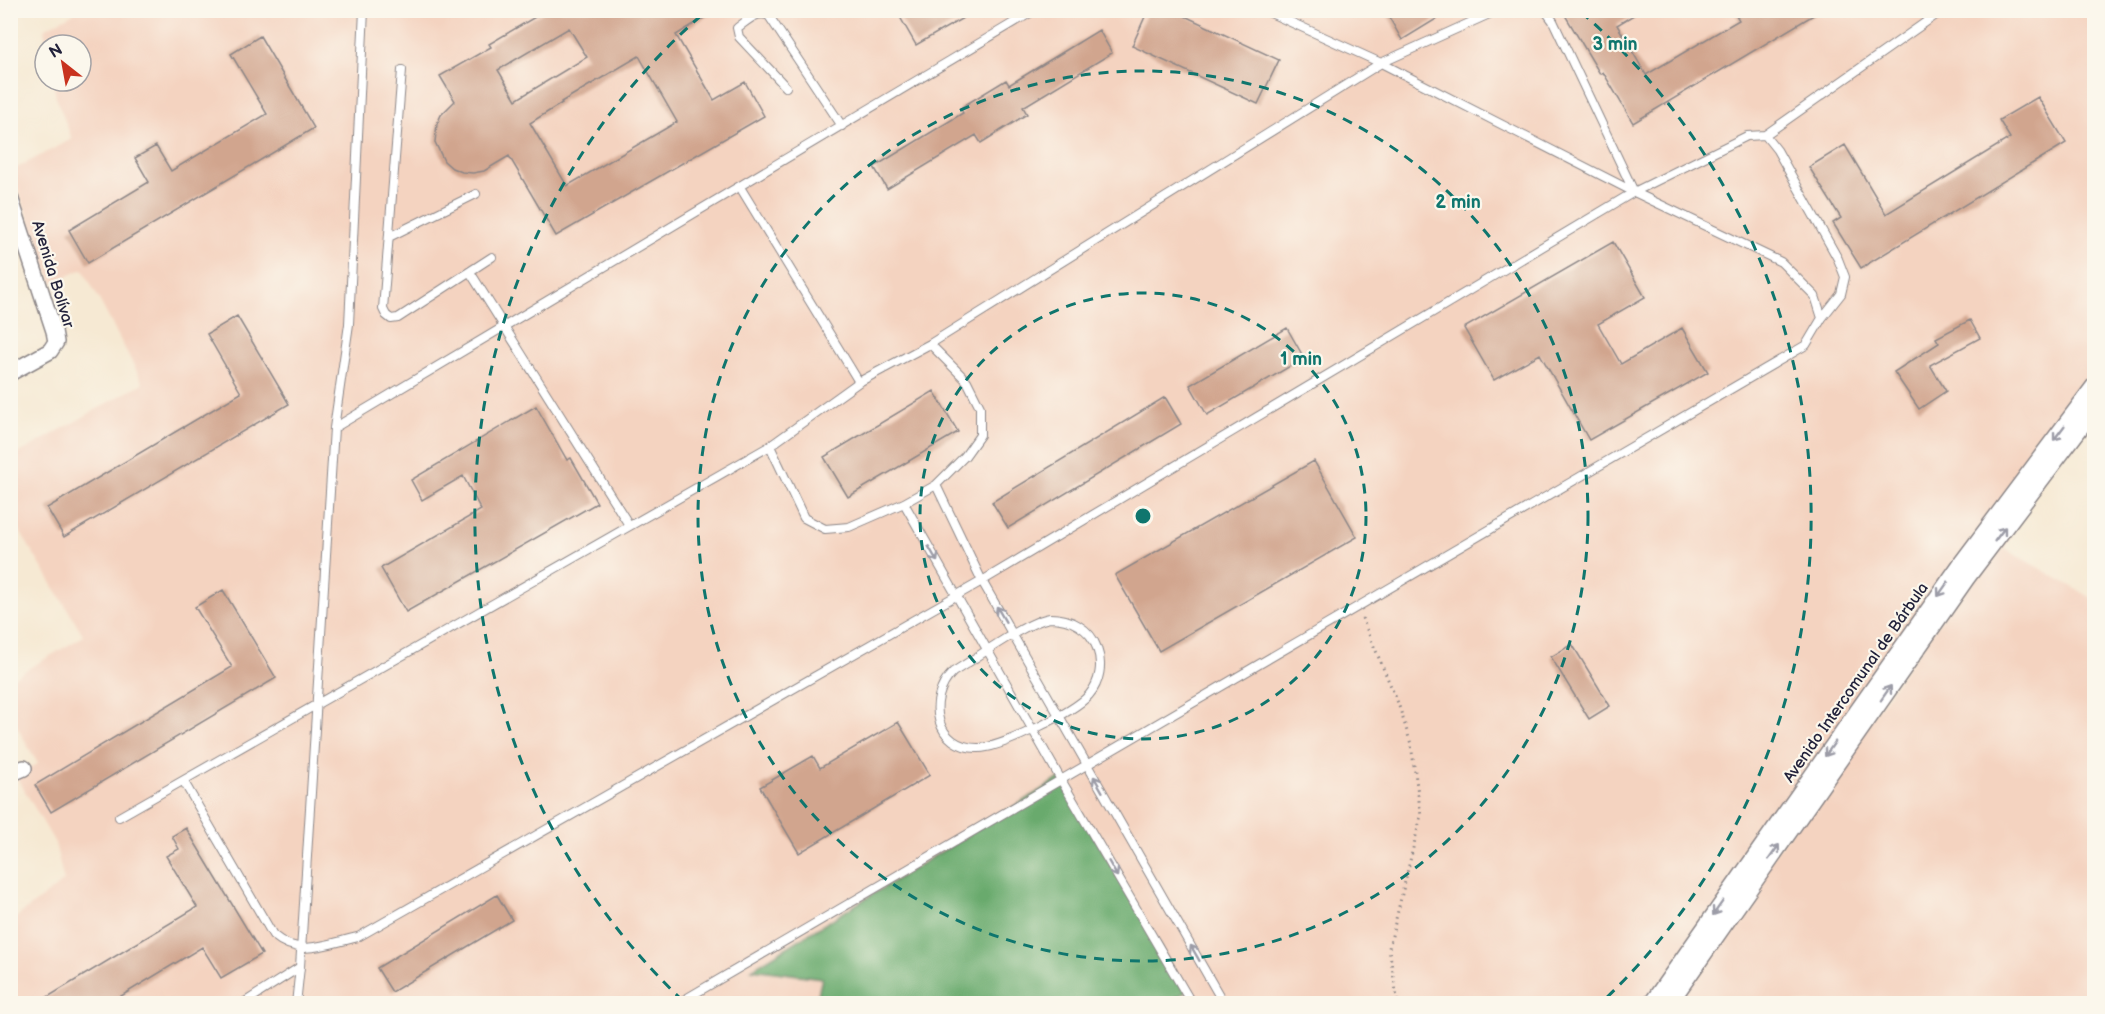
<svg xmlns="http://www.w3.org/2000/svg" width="2105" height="1014" font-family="'Balsamiq Sans',sans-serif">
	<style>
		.built { fill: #f4d3c0 }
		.forest { fill: #69aa6d; stroke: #466654; stroke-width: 1.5 }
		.building { fill: #d1a58e; fill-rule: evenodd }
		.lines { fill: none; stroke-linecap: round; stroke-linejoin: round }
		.lane-casing { stroke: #8c8687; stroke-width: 10 }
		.street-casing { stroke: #8c8687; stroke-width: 18 }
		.path { stroke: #8c8687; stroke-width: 3; stroke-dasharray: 1.5 4.5; stroke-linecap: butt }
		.lane { stroke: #fff; stroke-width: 8 }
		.street { stroke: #fff; stroke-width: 15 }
		.oneway { stroke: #9c9ca7 }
		.ring { fill: none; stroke: #0f766e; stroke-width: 3; stroke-dasharray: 10 8 }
		.labels { text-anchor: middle; stroke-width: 4.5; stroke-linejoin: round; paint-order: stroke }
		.street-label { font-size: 16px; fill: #22223b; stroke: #fbf7ec }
		.centre { fill: #0f766e; stroke: #fbf7ec; stroke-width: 3 }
		.ring-label { font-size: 18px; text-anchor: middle; font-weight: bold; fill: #0f766e; stroke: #fbf7ec; stroke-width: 4.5; stroke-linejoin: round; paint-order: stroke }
	</style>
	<rect width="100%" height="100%" fill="#fbf7ec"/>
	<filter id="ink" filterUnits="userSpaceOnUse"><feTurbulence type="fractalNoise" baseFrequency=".0167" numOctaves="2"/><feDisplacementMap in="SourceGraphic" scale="12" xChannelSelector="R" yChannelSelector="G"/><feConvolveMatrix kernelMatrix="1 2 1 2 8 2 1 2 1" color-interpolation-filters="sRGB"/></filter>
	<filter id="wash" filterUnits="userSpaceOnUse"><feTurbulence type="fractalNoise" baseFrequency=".008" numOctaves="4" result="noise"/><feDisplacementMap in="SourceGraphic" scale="24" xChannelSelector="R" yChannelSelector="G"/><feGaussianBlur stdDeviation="1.35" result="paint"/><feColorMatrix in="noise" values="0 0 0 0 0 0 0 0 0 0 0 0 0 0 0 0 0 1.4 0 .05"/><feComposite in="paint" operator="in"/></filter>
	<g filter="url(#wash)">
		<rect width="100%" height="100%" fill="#f6e9d3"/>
		<!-- built -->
		<path class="built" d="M78 11H2094V386L1651 1003 1192 1004 1186 993 1179 1004 15 1003 11 997V925L14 919 64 881 55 843 15 774 38 764 11 716V679L84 636 11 517V458L143 383 83 269 52 283 11 171 72 139 56 97 53 81H81V45H47L44 29Z
			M2026 500 2005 549 2094 599V1003H1669Z"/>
		<!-- forest -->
		<path class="forest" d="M1060 778 1186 992 1164 1004 816 1003 822 978 752 969Z"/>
		<g id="blocks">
			<!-- building -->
			<path class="building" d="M547 10H717L676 35 714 100 745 82 764 116 556 236 509 156 484 171 473 173 462 172 452 168 444 161 435 142 437 124 441 115 455 101 440 76 491 47 489 44ZM569 28 587 57 516 100 498 70ZM639 56 677 122 567 186 530 123 562 103 561 102Z
				M896 10H977L916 45Z
				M1148 10H1172L1279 60 1258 104 1132 46Z
				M1385 10H1451L1402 40Z
				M1562 10H1642L1617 25 1646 75 1739 20 1733 10H1822L1633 123 1603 72 1600 74Z
				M1099 30 1112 53 1023 107 1027 114 981 143 976 135 887 189 874 167 963 113 960 108 1006 80 1009 85Z
				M260 36 314 128 88 263 69 230 149 182 135 158 156 146 171 171 267 114 231 54Z
				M2038 97 2066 143 1861 268 1833 223 1841 218 1809 167 1845 145 1886 214 2010 138 1999 120Z
				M1613 242 1645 297 1598 324 1621 364 1682 328 1708 372 1589 440 1540 354 1494 380 1464 328Z
				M237 316 289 404 64 537 47 508 241 393 207 334Z
				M1970 320 1980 338 1930 365 1946 391 1919 409 1894 372 1939 343 1936 338Z
				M1287 328 1304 358 1207 415 1190 385Z
				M934 391 958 432 848 497 824 457Z
				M1165 397 1181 424 1008 528 992 502Z
				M536 406 567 460 571 458 597 503 406 612 381 568 481 510 463 476 422 500 411 480Z
				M1314 461 1357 537 1159 651 1115 575Z
				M223 590 276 678 51 812 35 785 232 667 195 607Z
				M1572 644 1610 706 1589 719 1551 657Z
				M898 722 930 775 799 853 760 787 813 756 820 768Z
				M186 828 262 954 221 978 202 947 108 1004H36L197 907 166 856 179 849 172 836Z
				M497 895 512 920 392 992 377 968Z"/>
		</g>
	</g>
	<g filter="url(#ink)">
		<use href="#blocks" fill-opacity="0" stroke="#8c8687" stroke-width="1.5"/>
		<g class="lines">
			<!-- lane casing -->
			<g class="lane-casing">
				<path id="lane" d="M1545 10 1553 21 1634 192
					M402 70 383 309 386 315 391 319 398 318 492 257
					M786 87 739 37 737 28C747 21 757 10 769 16L842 126
					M1765 135 1943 10
					M740 187 859 382
					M391 236 476 194
					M470 272 629 525
					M334 428 1035 10
					M770 446 804 518 825 529 849 527 904 503 936 485 965 456 980 435V407L967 381 930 344
					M936 485 982 581 1224 1004
					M904 503 1060 778 1192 1004
					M1050 618C1070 618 1090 628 1097 648 1103 664 1100 682 1089 695 1074 712 1001 748 979 748 936 749 925 700 953 672 977 658 1025 622 1050 618Z
					M184 782 273 935C300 958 326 944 358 937L982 581 1634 192 1747 136 1765 135 1777 150 1838 259 1845 277 1841 294 1822 318
					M119 817 770 446 859 382 930 344 1381 63 1498 10
					M242 1004 300 967
					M296 1004 300 967 334 428 349 324 364 10
					M677 1004 1806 345 1822 318 1815 296 1781 262 1634 192 1381 63 1264 10"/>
			</g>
			<!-- street casing -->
			<g class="street-casing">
				<path id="street" d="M10 197 54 331 56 342 50 351 10 373
					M10 774 24 768
					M1651 1004 1962 562 2094 386
					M1669 1004 1967 578 2094 410"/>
			</g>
			<!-- path -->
			<path class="path" d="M1362 618 1398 703 1411 744 1421 815 1389 948 1398 1004"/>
			<!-- lane -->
			<use href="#lane" class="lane"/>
			<!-- street -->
			<use href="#street" class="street"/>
		</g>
		<!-- one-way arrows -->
		<defs><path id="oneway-shaft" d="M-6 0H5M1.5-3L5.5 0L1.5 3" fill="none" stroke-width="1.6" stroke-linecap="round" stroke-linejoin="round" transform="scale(1.5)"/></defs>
		<g class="oneway">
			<use href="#oneway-shaft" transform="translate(2059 433) rotate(127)"/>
			<use href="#oneway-shaft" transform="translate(2000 534) rotate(-53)"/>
			<use href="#oneway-shaft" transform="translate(933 554) rotate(60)"/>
			<use href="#oneway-shaft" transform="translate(1943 589) rotate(125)"/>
			<use href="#oneway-shaft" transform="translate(1001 614) rotate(-120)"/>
			<use href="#oneway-shaft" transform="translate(1886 693) rotate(-55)"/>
			<use href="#oneway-shaft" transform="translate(1830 749) rotate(125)"/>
			<use href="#oneway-shaft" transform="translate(1098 784) rotate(-120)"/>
			<use href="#oneway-shaft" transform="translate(1774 852) rotate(-55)"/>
			<use href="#oneway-shaft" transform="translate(1113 869) rotate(60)"/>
			<use href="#oneway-shaft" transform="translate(1718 908) rotate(125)"/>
			<use href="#oneway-shaft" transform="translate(1195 953) rotate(-120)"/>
		</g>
	</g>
	<!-- distance rings -->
	<g class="ring">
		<circle cx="1143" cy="516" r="223"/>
		<circle cx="1143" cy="516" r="445"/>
		<path d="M683 1001A668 668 0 0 1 705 12M1581 12A668 668 0 0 1 1603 1001"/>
	</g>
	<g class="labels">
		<!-- street labels -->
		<g class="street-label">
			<text transform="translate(54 274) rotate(73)" y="6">Avenida Bolívar</text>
			<text transform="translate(1855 682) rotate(-55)" y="6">Avenido Intercomunal de Bárbula</text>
		</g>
	</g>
	<circle cx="1143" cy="516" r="9" class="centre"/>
	<g class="ring-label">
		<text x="1615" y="50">3 min</text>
		<text x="1458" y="208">2 min</text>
		<text x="1301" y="365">1 min</text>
	</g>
	<!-- margin -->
	<rect width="2105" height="1014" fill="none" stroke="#fbf7ec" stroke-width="36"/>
	<!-- north arrow -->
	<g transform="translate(63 63) rotate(329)"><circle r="28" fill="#fbf7ec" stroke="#a4a2a5" stroke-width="1.5"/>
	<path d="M0-4.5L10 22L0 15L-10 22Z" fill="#c8321e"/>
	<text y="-9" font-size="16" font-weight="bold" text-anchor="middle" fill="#22223b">N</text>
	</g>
</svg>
